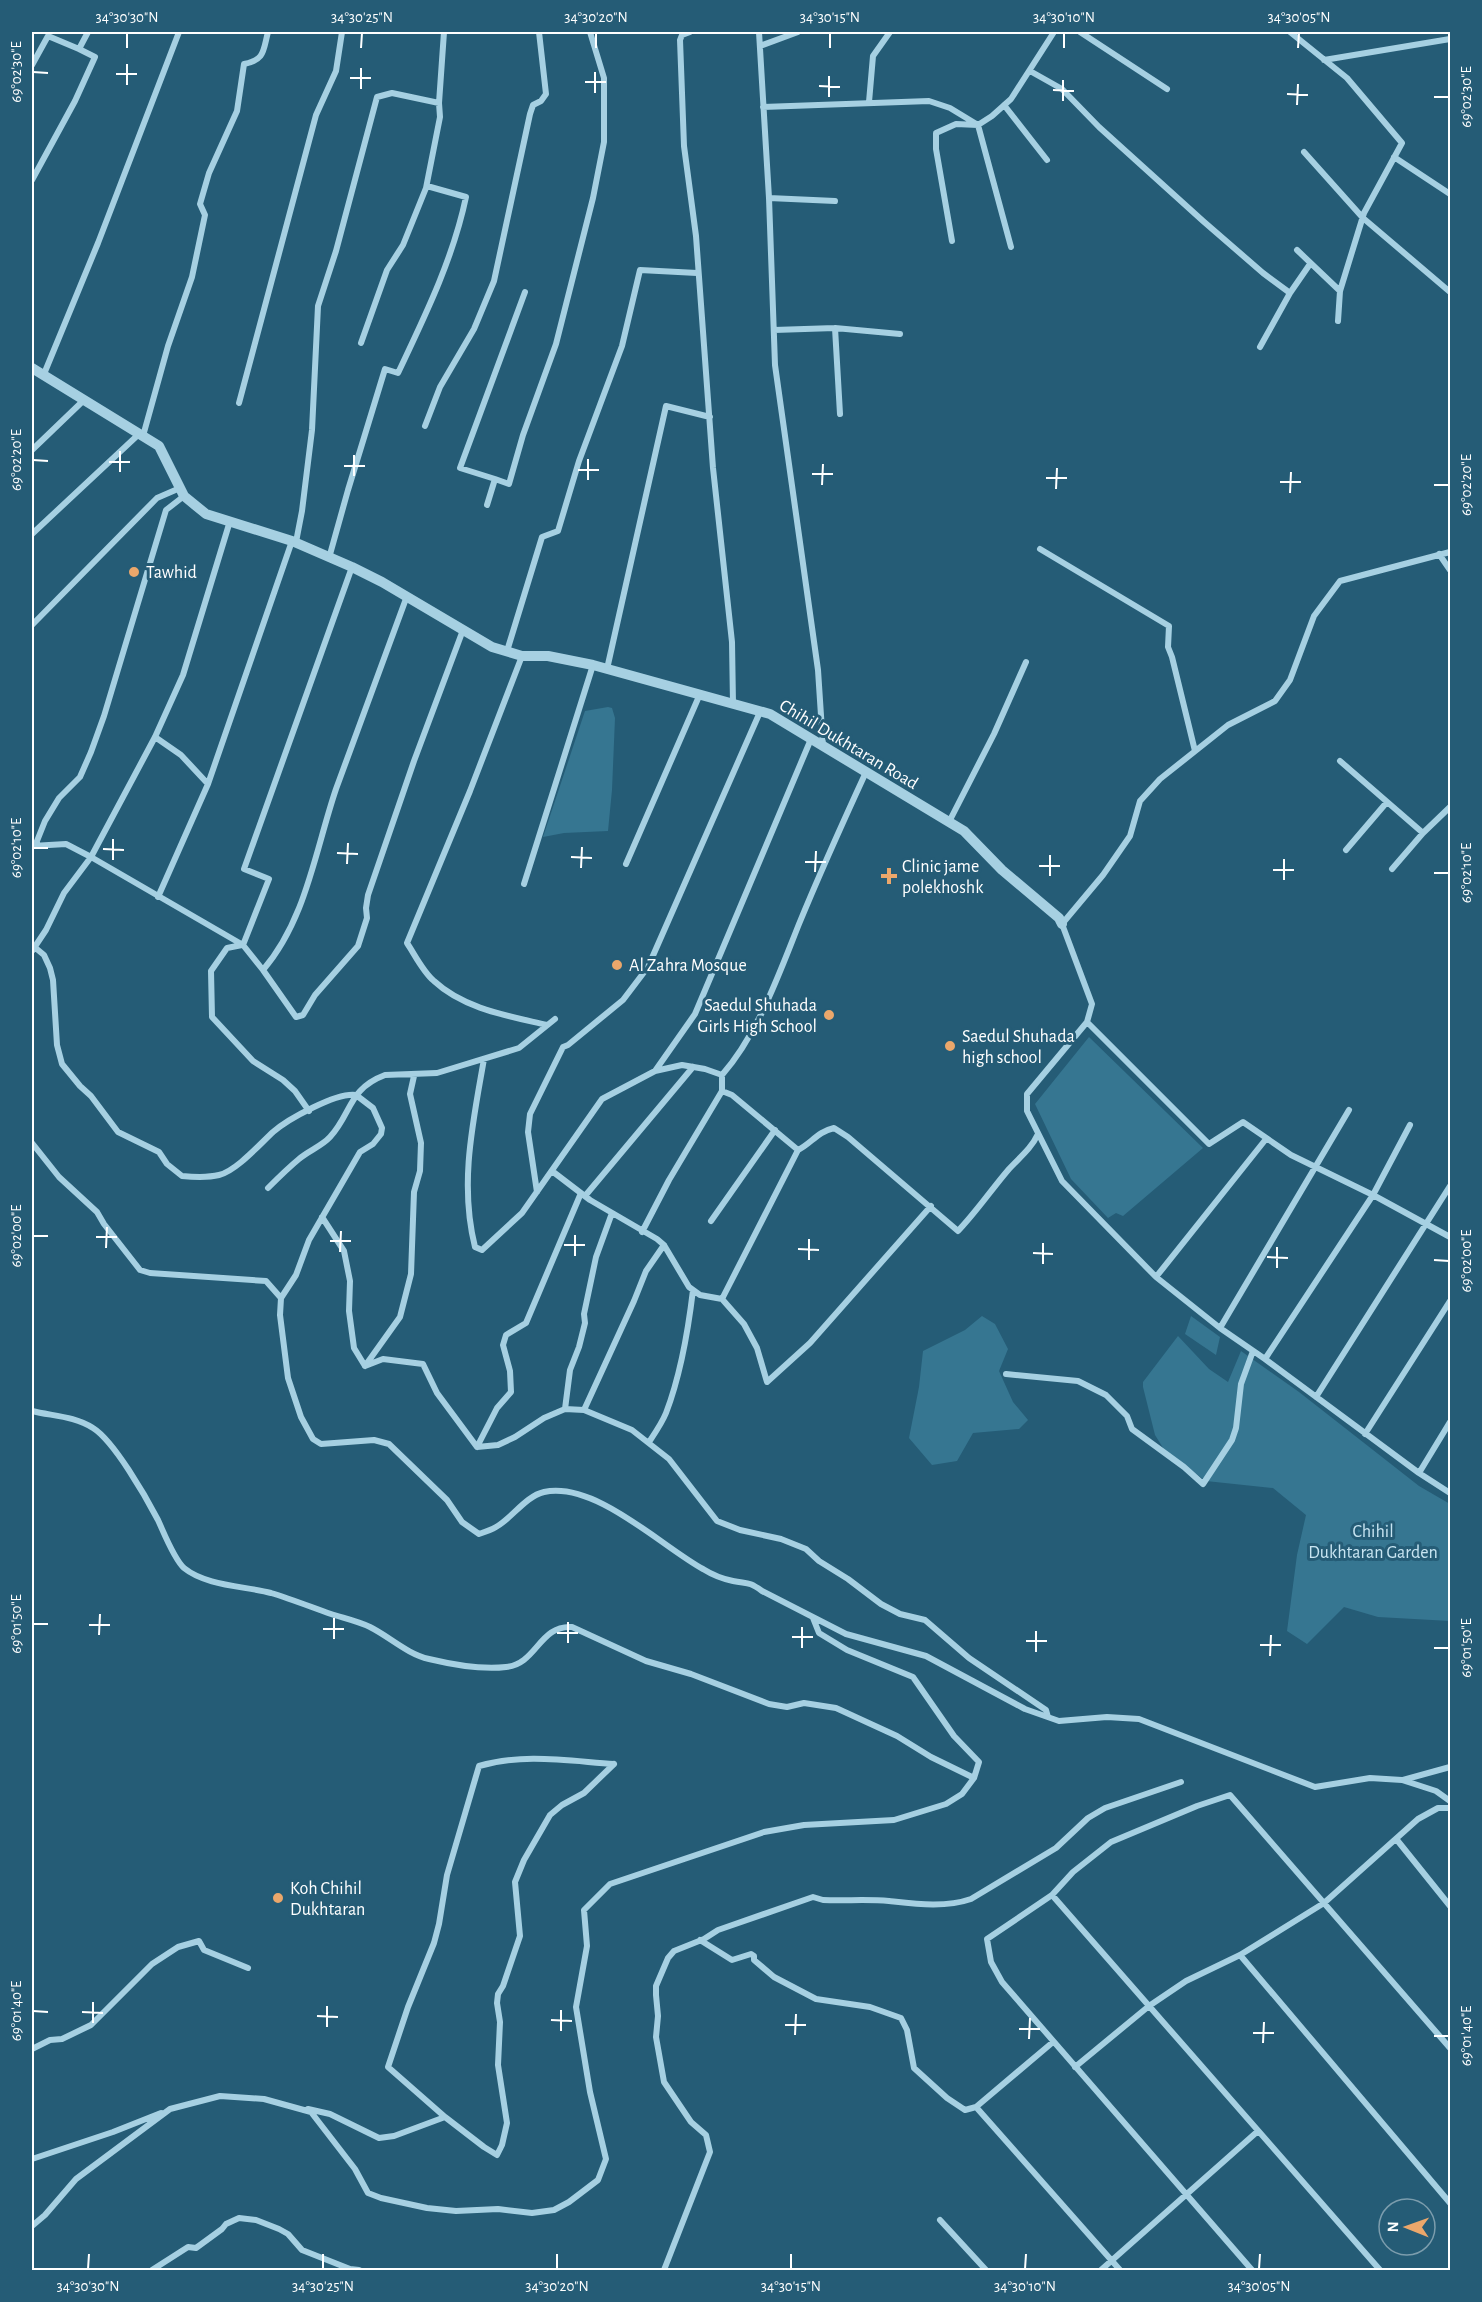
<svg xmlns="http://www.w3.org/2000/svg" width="1482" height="2302" font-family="'Alegreya Sans',sans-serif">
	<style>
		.green { fill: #367691 }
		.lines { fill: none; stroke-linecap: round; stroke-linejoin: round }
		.minor { stroke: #a6d0e2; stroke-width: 6 }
		.tertiary { stroke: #a6d0e2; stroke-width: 10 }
		.ticks { fill: none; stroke: #fff; stroke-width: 2 }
		.poi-dot { fill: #eba76b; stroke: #255c76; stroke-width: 2 }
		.labels { text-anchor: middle; stroke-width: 6; stroke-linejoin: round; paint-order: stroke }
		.poi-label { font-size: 18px; fill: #fff; stroke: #255c76; text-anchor: start }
		.street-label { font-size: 18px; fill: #fff; stroke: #255c76 }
		.park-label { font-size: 18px; fill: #c8e5f2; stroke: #255c76 }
		.neatline { fill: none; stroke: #fff; stroke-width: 2 }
		.ticks-label { font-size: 15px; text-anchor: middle; fill: #fff }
	</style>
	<rect width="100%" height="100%" fill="#255c76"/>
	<!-- green -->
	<path class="green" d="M608 707 612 708 615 718 612 790 608 831 564 833 543 837 585 711Z
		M1089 1037 1203 1148 1123 1216 1116 1213 1108 1218 1071 1179 1035 1104Z
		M982 1316 995 1324 1008 1349 999 1371 1013 1402 1028 1420 1019 1429 973 1433 957 1461 932 1465 909 1438 919 1387 923 1351 965 1330Z
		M1191 1316 1220 1337 1216 1355 1185 1334Z
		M1178 1336 1209 1369 1228 1382 1241 1351 1299 1392 1419 1486 1450 1504V1621L1378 1617 1344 1607 1307 1644 1287 1631 1297 1555 1306 1515 1273 1488 1206 1481 1165 1451 1155 1435 1143 1387V1382Z"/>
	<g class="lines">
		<!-- minor -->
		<path class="minor" d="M690 32 682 35 680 40 684 146 696 236 713 468 732 642 733 704
			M759 32 769 198 775 365 818 670 823 746
			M1080 32 1167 89
			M1290 32 1347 78 1402 143 1364 213 1340 291 1338 321
			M760 46 798 32
			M1324 60 1450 39
			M32 65 48 36 79 49
			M1030 71 1062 89 1099 127 1203 221 1263 273 1290 293
			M869 102 873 56 890 32
			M1004 105 1047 160
			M763 107 929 101 950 108 978 125 1011 247
			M1304 152 1363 218 1450 292
			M1394 157 1450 194
			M32 180 75 101 95 57 79 49 88 32
			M769 198 835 201
			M952 241 936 149V133L956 124 978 125 992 116 1011 99 1054 32
			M1297 250 1340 291
			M835 328 840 414
			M774 330 835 328 900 334
			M361 343 387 270 403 245 426 188 440 117 439 103 444 32
			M1260 347 1290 293 1310 264
			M44 374 98 243 179 32
			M239 403 316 115 336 71 342 32
			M425 426 440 387 474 329 494 281 530 114 533 105 541 101 546 94 539 32
			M143 436 168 346 192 277 205 215 200 204 209 173 237 111 244 64C265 60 263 51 268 32
			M32 450 84 400
			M495 479 460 468 525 292
			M487 505 495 479 509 484 523 435 556 344 593 198 604 142V78L590 32
			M32 534 139 434
			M296 542 302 511 312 430 318 306 336 251 377 97 392 93 439 103
			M1040 549 1169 626 1168 647 1172 657 1195 751
			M1450 552 1340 581 1314 616 1290 680 1275 701 1228 725 1160 779 1140 801 1130 836 1103 875 1062 924 1092 1004 1087 1022 1027 1094V1111L1062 1181 1156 1277 1220 1328 1265 1359 1419 1473 1450 1493
			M1439 554 1450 570
			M329 558 348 490 385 369 398 373C425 316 453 259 466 197L427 186
			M32 625 157 498 180 488
			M507 651 542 537 558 531 579 461 622 346 640 270 697 273
			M522 656 470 791 407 943C415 955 423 972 434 981 464 1009 509 1016 547 1025
			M607 669 666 406 710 417
			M155 737 181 755 208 784
			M1340 761 1423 833
			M949 822 994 734 1026 662
			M32 846 66 844 91 857 243 945 263 970C306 920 315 851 336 789 359 725 384 660 407 596
			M35 846 45 821 59 798 80 777 91 752 104 716 166 510 184 496
			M1346 850 1387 802
			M626 864 700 694
			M1392 869 1423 833 1450 807
			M524 884 593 665
			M158 897 208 784 292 541
			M32 945 44 955 50 968 53 980 57 1045 62 1064 80 1086 91 1096 118 1132 159 1152 167 1164 182 1176C193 1177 207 1178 219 1175 236 1171 259 1145 273 1132 288 1119 337 1092 356 1095L373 1108 382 1128 381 1134 373 1144 360 1152 309 1240 296 1275 281 1298 280 1315 288 1378 301 1417 313 1439 321 1444 374 1440 389 1444 447 1500 462 1522 479 1534C485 1532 491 1530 496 1527 512 1518 526 1496 544 1492 595 1481 661 1546 703 1569 711 1574 723 1579 733 1581 748 1584 748 1581 762 1591L846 1634 926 1656 1025 1709 1059 1721 1107 1717 1139 1719 1315 1787 1370 1778 1402 1780 1436 1791 1450 1801
			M242 945 227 948 211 971 212 1017 253 1061 283 1080 295 1091 309 1111
			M243 945 269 879 244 869 352 567
			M32 951 46 930 64 893 91 857 155 737 183 675 230 521
			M263 970 296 1017 303 1015 315 995 358 946 367 918 366 908 368 895 414 761 463 630
			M1087 1022 1209 1144 1243 1122 1291 1155 1373 1195 1450 1237
			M484 1059C473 1122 459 1184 475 1247L482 1250 522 1213 602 1099 655 1071 682 1065 705 1069 722 1075C758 1034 779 974 799 924 820 873 843 822 866 772
			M655 1071 695 1014 811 739
			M722 1075V1091L732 1095 798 1150C812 1143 817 1132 834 1128L848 1137 958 1231C977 1211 991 1190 1009 1169 1020 1157 1031 1149 1038 1134
			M32 1143 59 1177 97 1212 104 1224 140 1270 150 1273 266 1281 281 1298
			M552 1171 590 1200 657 1239 664 1245 689 1287 700 1295 722 1299 744 1324 757 1348 767 1382 810 1343 931 1206
			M268 1188C278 1178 288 1168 299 1159 308 1151 322 1146 330 1137 352 1113 348 1089 385 1075L437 1073 519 1048 555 1019
			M537 1192 528 1132 530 1114 563 1047 568 1045 623 1000 648 967 760 712
			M585 1196 693 1067
			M322 1217 344 1251 350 1281 349 1311 354 1348 365 1366 383 1359 423 1364 437 1393 477 1447 498 1445 515 1437 544 1418 565 1409 584 1410 632 1430 669 1459 717 1521 740 1530 781 1539 806 1549 819 1561 848 1579 881 1604 900 1614 925 1620 969 1658 1046 1710 1048 1717
			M711 1221 775 1130
			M642 1232 669 1180 722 1091
			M1156 1277 1266 1139
			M722 1299 798 1150
			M1220 1328 1349 1110
			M1265 1359 1373 1195 1410 1125
			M365 1366 400 1317 411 1274 414 1192 420 1171 421 1143 410 1094 414 1076
			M1006 1374 1078 1381 1106 1395 1127 1416 1132 1429 1184 1467 1203 1484 1232 1440 1236 1428 1241 1384 1253 1351
			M1316 1397 1450 1186
			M565 1409 570 1370 579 1347 585 1323 584 1314 596 1257 612 1213
			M584 1410 634 1301 646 1271 664 1245
			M32 1411C52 1416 75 1416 93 1428 114 1441 146 1497 158 1520 164 1533 174 1559 184 1568 206 1586 245 1586 271 1593 291 1599 311 1607 331 1614 343 1618 357 1621 370 1627 390 1637 407 1654 429 1659 454 1665 481 1670 506 1667 537 1664 539 1625 572 1627L646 1661 691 1674 769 1704 787 1707 804 1703 836 1708 897 1736 931 1757 974 1778
			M1365 1434 1450 1301
			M649 1442C655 1433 662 1423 666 1413 681 1374 688 1332 693 1290
			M477 1447 497 1408 511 1392 510 1371 503 1345 506 1335 526 1323 581 1193
			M1419 1473 1450 1422
			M1403 1780 1450 1767
			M1397 1840 1450 1906
			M1052 1895 1380 2270
			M700 1940 732 1960 751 1954 754 1956V1960L774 1977 816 1999 870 2007 901 2018 907 2030 914 2068 947 2098 965 2110 976 2107 1053 2042
			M1240 1955 1450 2203
			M32 2049 50 2040 62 2039 91 2025 152 1964 178 1947 199 1941 204 1950 248 1968
			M1075 2067 1149 2006 1186 1981 1240 1955 1324 1903 1418 1819 1438 1808H1450
			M976 2107 1120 2270
			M308 2109 330 2114 379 2138 394 2136 445 2117 484 2147 497 2155 502 2145 507 2123 498 2065 500 2022 497 2003 498 1994 503 1986 520 1936 515 1882 524 1860 550 1815 562 1805 584 1793 614 1764
			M445 2117 388 2067 408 2007 434 1943 439 1924 447 1875 479 1766C523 1753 569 1761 614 1764
			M32 2159 113 2132 161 2113
			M940 2220 986 2270
			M32 2226 45 2215 76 2179 170 2109 220 2096 264 2099 311 2112 355 2169 368 2193 381 2198 427 2208 456 2211 498 2209 532 2213 554 2210 569 2202 598 2180 606 2159 590 2092 576 2007 587 1946 584 1910 610 1884 764 1832 804 1825 894 1820 946 1804 962 1794 974 1778 979 1762 954 1736 913 1677 847 1650 819 1633 813 1618
			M152 2270 188 2247 196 2248 222 2229 226 2224 239 2218 256 2220 279 2229 288 2234 302 2250 350 2269 359 2270
			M664 2270 710 2152 706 2135 691 2122 664 2082 656 2037 658 2016 656 1995V1986L668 1958 674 1951 704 1939 718 1930 813 1897 823 1900C845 1901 867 1899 889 1901 916 1904 945 1908 971 1899L1056 1848 1088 1818 1105 1808 1181 1782
			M1101 2270 1258 2131
			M1252 2270 1002 1982 991 1962 987 1939 1052 1895 1073 1872 1111 1842 1197 1806 1230 1795 1450 2048"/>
		<!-- tertiary -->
		<path class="tertiary" d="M32 368 159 446 184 496 206 514 292 541 352 567 382 582 492 647 522 656H548L593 665 770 714 964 831 1002 870 1059 918 1062 924"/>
	</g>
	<!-- ticks -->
	<path class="ticks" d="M127 48V33M361 48 362 33M596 48V33M830 48V33M1064 48V33M1298 48 1299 33M33 72 48 73M116 74H137M350 78H371M585 82H606M127 85V64M819 86 840 87M361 89V68M1053 90 1074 91M595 93V72M1287 94 1308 95M829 97V76M1434 97H1449M1063 101V80M1297 105 1298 84M33 460 48 461M109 462H130M344 466H365M578 470H599M120 472V451M812 474H833M354 476V455M1046 478H1067M588 480V459M1280 482H1301M822 485 823 464M1434 485H1449M1056 489 1057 468M1290 493 1291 472M33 848H48M103 849 124 850M337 853 358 854M571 857 592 858M113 860V839M805 862H826M347 864 348 843M1039 866H1060M581 868 582 847M1273 870H1294M815 872 816 851M1434 873H1449M1050 876V855M1284 880V859M33 1236H48M96 1237H117M330 1241H351M564 1245H585M106 1248 107 1227M798 1249 819 1250M340 1252 341 1231M1033 1253 1053 1254M575 1256V1235M1267 1257 1288 1258M809 1260V1239M1434 1260 1449 1261M1043 1264V1243M1277 1268V1247M33 1624H48M89 1625H110M323 1629H344M557 1633H578M99 1635 100 1614M792 1637H813M334 1639V1618M1026 1641H1047M568 1643V1622M1260 1645H1281M802 1648V1627M1434 1648H1449M1036 1652V1631M1270 1656 1271 1635M33 2011 48 2012M82 2012 103 2013M317 2016 338 2017M551 2020 572 2021M93 2023V2002M785 2025H806M327 2027V2006M1019 2029H1040M561 2031V2010M1253 2033H1274M795 2035 796 2014M1434 2036H1449M1029 2039 1030 2018M1263 2043 1264 2022M88 2269 89 2254M323 2269V2254M557 2269V2254M791 2269V2254M1025 2269 1026 2254M1259 2269 1260 2254"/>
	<!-- markers -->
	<g class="poi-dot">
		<circle cx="134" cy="572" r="6"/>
		<path d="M886 867h6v6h6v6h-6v6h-6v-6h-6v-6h6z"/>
		<circle cx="617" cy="965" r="6"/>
		<circle cx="829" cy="1015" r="6"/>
		<circle cx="950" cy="1046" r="6"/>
		<circle cx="278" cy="1898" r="6"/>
	</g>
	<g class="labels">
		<!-- poi labels -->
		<g class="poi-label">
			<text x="146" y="578">Tawhid</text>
			<text x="902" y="872">Clinic jame<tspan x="902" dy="21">polekhoshk</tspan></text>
			<text x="629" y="971">Al Zahra Mosque</text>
			<text x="817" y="1011" text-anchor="end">Saedul Shuhada<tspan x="817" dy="21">Girls High School</tspan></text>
			<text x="962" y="1042">Saedul Shuhada<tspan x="962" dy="21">high school</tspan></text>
			<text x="290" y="1894">Koh Chihil<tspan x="290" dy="21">Dukhtaran</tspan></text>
		</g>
		<!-- street labels -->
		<g class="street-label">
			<text transform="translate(849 744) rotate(31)" y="6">Chihil Dukhtaran Road</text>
		</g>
		<!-- park labels -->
		<g class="park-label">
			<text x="1373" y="1537">Chihil<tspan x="1373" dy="21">Dukhtaran Garden</tspan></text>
		</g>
	</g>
	<!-- border -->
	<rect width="1482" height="2302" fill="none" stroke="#255c76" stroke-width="66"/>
	<!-- north arrow -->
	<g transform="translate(1407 2227) rotate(271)"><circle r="28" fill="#255c76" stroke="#7c9dad" stroke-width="1.5"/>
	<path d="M0-4.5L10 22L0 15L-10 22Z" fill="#eba76b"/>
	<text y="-9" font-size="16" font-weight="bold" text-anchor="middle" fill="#ffffff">N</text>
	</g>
	<rect x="33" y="33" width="1416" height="2236" class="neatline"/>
	<g class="ticks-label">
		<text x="127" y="22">34°30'30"N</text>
		<text x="362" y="22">34°30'25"N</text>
		<text x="596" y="22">34°30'20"N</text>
		<text x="830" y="22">34°30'15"N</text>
		<text x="1064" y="22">34°30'10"N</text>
		<text x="1299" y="22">34°30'05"N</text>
		<text transform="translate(16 72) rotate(-90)" y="5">69°02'30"E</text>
		<text transform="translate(1466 97) rotate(-90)" y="5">69°02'30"E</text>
		<text transform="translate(16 460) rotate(-90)" y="5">69°02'20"E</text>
		<text transform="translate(1466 485) rotate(-90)" y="5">69°02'20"E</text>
		<text transform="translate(16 848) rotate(-90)" y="5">69°02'10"E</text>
		<text transform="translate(1466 873) rotate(-90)" y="5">69°02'10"E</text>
		<text transform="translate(16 1236) rotate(-90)" y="5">69°02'00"E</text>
		<text transform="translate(1466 1261) rotate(-90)" y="5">69°02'00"E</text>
		<text transform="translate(16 1624) rotate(-90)" y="5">69°01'50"E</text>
		<text transform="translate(1466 1648) rotate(-90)" y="5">69°01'50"E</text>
		<text transform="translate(16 2011) rotate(-90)" y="5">69°01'40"E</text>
		<text transform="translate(1466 2036) rotate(-90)" y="5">69°01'40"E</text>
		<text x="88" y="2291">34°30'30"N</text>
		<text x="323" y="2291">34°30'25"N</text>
		<text x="557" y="2291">34°30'20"N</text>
		<text x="791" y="2291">34°30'15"N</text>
		<text x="1025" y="2291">34°30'10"N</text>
		<text x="1259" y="2291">34°30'05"N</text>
	</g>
</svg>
